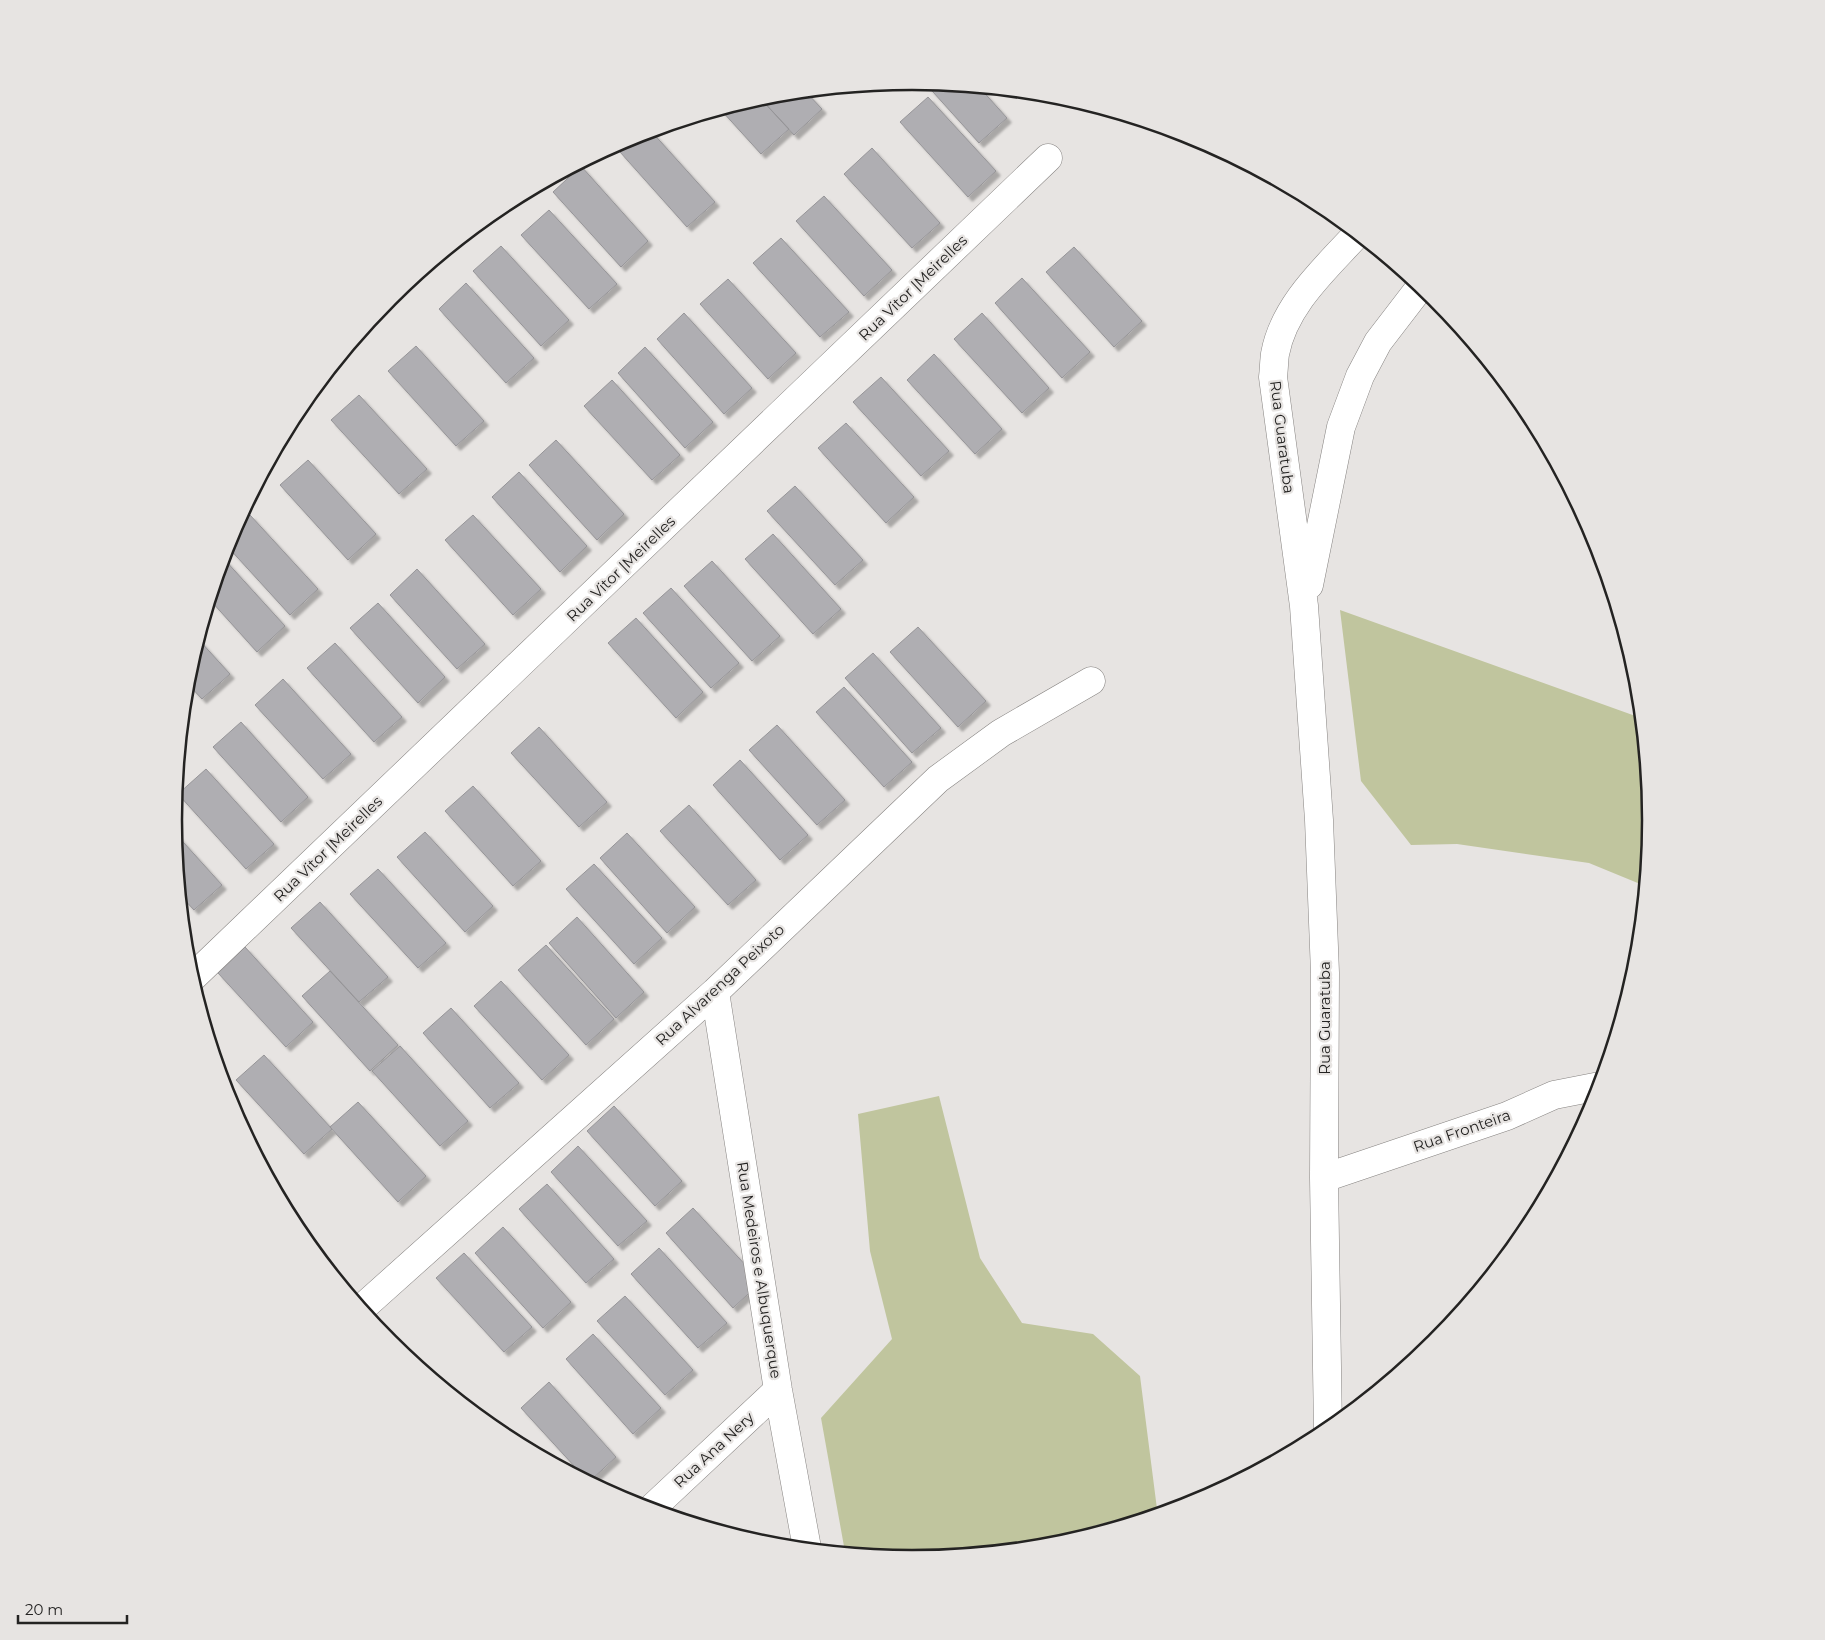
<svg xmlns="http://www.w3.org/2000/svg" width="1825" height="1640" font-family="Montserrat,sans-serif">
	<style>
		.green { fill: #c0c59e }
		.building { fill: #afaeb2; stroke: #969598; filter: url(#shadow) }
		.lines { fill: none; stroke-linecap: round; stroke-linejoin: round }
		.minor-casing { stroke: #868381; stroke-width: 29 }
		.minor { stroke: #fff; stroke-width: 28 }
		.labels { text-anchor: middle; stroke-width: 4.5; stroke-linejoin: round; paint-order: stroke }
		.street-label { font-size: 15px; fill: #242322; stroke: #e7e4e2 }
		.rim { fill: none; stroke: #242322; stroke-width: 2.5 }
	</style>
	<defs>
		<filter id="shadow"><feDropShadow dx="4.5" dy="4.5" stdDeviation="1" flood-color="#0004"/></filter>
	</defs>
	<rect width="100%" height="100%" fill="#e7e4e2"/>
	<!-- green -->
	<path class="green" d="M1340 610 1641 718 1651 820 1645 886 1589 863 1457 844 1411 845 1361 781Z
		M939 1096 980 1258 1022 1323 1093 1334 1140 1376 1157 1509 1090 1527 1091 1534 1056 1545 912 1559 845 1552 821 1418 892 1339 870 1251 858 1114Z"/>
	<!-- building -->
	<path class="building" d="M924 82 980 88 1007 118 979 143Z
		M806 92 822 109 794 135 760 98 769 95Z
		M928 97 996 171 968 197 900 122Z
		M760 98 789 129 761 154 721 110Z
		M651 131 715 202 687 227 620 152 639 135Z
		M872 148 940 223 912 248 844 174Z
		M581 166 648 241 621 267 553 192Z
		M824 196 892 270 864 296 796 221Z
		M549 210 617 284 589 309 521 235Z
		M781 238 849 312 820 337 753 263Z
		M501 246 569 320 541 346 473 271Z
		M1074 247 1142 321 1114 347 1046 272Z
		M1022 278 1090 352 1062 378 995 303Z
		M728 279 796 353 768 379 700 304Z
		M466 283 534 358 506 383 439 309Z
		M684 313 752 388 724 414 657 339Z
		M982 313 1049 388 1022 413 954 339Z
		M416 346 484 421 456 446 388 371Z
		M645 347 713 422 685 448 618 373Z
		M934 354 1002 429 975 454 907 380Z
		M881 377 949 451 921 476 853 402Z
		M612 380 680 455 652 480 584 406Z
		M359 395 427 469 399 494 331 420Z
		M846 423 914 497 886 523 818 448Z
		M556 440 624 514 597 540 529 465Z
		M308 460 376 534 348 560 280 485Z
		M519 472 587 546 560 572 492 497Z
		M795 486 863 560 835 585 767 511Z
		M250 515 318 589 290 615 227 546 234 530Z
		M473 515 541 589 513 615 445 540Z
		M773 534 841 609 813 634 745 559Z
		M224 559 285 626 257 652 211 601Z
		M712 561 780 636 752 661 684 586Z
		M417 569 485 644 457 669 390 595Z
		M671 588 739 663 711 688 643 613Z
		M378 603 445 677 418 703 350 628Z
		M636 618 703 692 676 718 608 643Z
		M918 627 986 701 958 727 890 652Z
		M199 640 230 674 202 699 187 683Z
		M335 643 402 717 374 742 307 668Z
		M873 653 941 728 912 753 845 678Z
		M283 679 351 754 323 779 255 705Z
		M844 687 912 762 884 787 816 712Z
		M241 722 308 797 281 822 213 747Z
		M777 725 845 800 817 825 749 750Z
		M539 727 607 802 579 827 511 753Z
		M740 760 808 835 780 860 713 785Z
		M206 769 274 844 246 869 178 794Z
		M473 786 541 861 513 886 445 811Z
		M689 805 756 880 728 905 660 831Z
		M425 832 493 906 465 932 397 857Z
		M175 833 222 885 194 910 181 896Z
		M627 833 695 907 667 933 600 858Z
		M594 864 662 938 634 964 566 889Z
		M378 869 446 943 418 968 350 894Z
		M320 902 388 977 359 1002 291 928Z
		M577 917 644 992 616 1018 549 943Z
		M546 945 614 1019 586 1045 518 970Z
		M245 947 313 1022 286 1047 218 973Z
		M330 971 398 1045 370 1071 302 996Z
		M501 981 569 1055 542 1080 474 1006Z
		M451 1008 519 1083 490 1108 423 1033Z
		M400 1046 468 1121 440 1146 372 1071Z
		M264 1055 332 1129 304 1154 236 1080Z
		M358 1102 426 1176 398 1202 330 1127Z
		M614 1106 682 1181 655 1206 587 1131Z
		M578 1146 647 1221 618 1246 551 1172Z
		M547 1184 614 1259 586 1283 519 1209Z
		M693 1208 761 1282 733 1308 666 1233Z
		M503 1227 571 1302 543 1328 475 1253Z
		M659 1248 727 1323 698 1348 631 1274Z
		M464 1253 532 1327 504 1352 436 1278Z
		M625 1296 693 1370 665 1395 597 1321Z
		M593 1334 661 1408 633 1434 566 1359Z
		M549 1382 616 1457 590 1481 586 1479 521 1408Z"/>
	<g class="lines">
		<!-- minor casing -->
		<g class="minor-casing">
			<path id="minor" d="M1309 585 1341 427 1360 376 1378 342 1421 286
				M192 978 1048 158
				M715 992 778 1390 807 1548
				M1324 1178 1507 1116 1554 1095 1600 1086
				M362 1308 715 992 938 779 1001 733 1091 681
				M1328 1430 1324 1178 1325 973 1319 820 1304 606 1273 377C1274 369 1274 361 1275 354 1284 305 1325 269 1357 234
				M651 1509 778 1390"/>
		</g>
		<!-- minor -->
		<use href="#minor" class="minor"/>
	</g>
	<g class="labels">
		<!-- street labels -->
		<g class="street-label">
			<text transform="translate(913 288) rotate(-44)" y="5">Rua Vitor |Meirelles</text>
			<text transform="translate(1282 437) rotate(83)" y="5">Rua Guaratuba</text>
			<text transform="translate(621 569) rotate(-44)" y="5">Rua Vitor |Meirelles</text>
			<text transform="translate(328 849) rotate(-44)" y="5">Rua Vitor |Meirelles</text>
			<text transform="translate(720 985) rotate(-43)" y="5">Rua Alvarenga Peixoto</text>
			<text transform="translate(1325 1018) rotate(-90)" y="5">Rua Guaratuba</text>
			<text transform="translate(1462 1131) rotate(-19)" y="5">Rua Fronteira</text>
			<text transform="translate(759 1270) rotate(81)" y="5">Rua Medeiros e Albuquerque</text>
			<text transform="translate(714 1450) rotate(-43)" y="5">Rua Ana Nery</text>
		</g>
	</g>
	<!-- crop -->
	<path d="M0 0H1825V1640H0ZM182 820a730 730 0 1 1 1460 0a730 730 0 1 1-1460 0Z" fill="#e7e4e2" fill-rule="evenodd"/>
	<path class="rim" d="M182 820a730 730 0 1 1 1460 0a730 730 0 1 1-1460 0Z"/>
	<!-- scale -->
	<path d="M18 1615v8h109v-8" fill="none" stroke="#242322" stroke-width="2.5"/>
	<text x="25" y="1615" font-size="15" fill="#242322" stroke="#e7e4e2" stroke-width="4" paint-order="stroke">20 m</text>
</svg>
